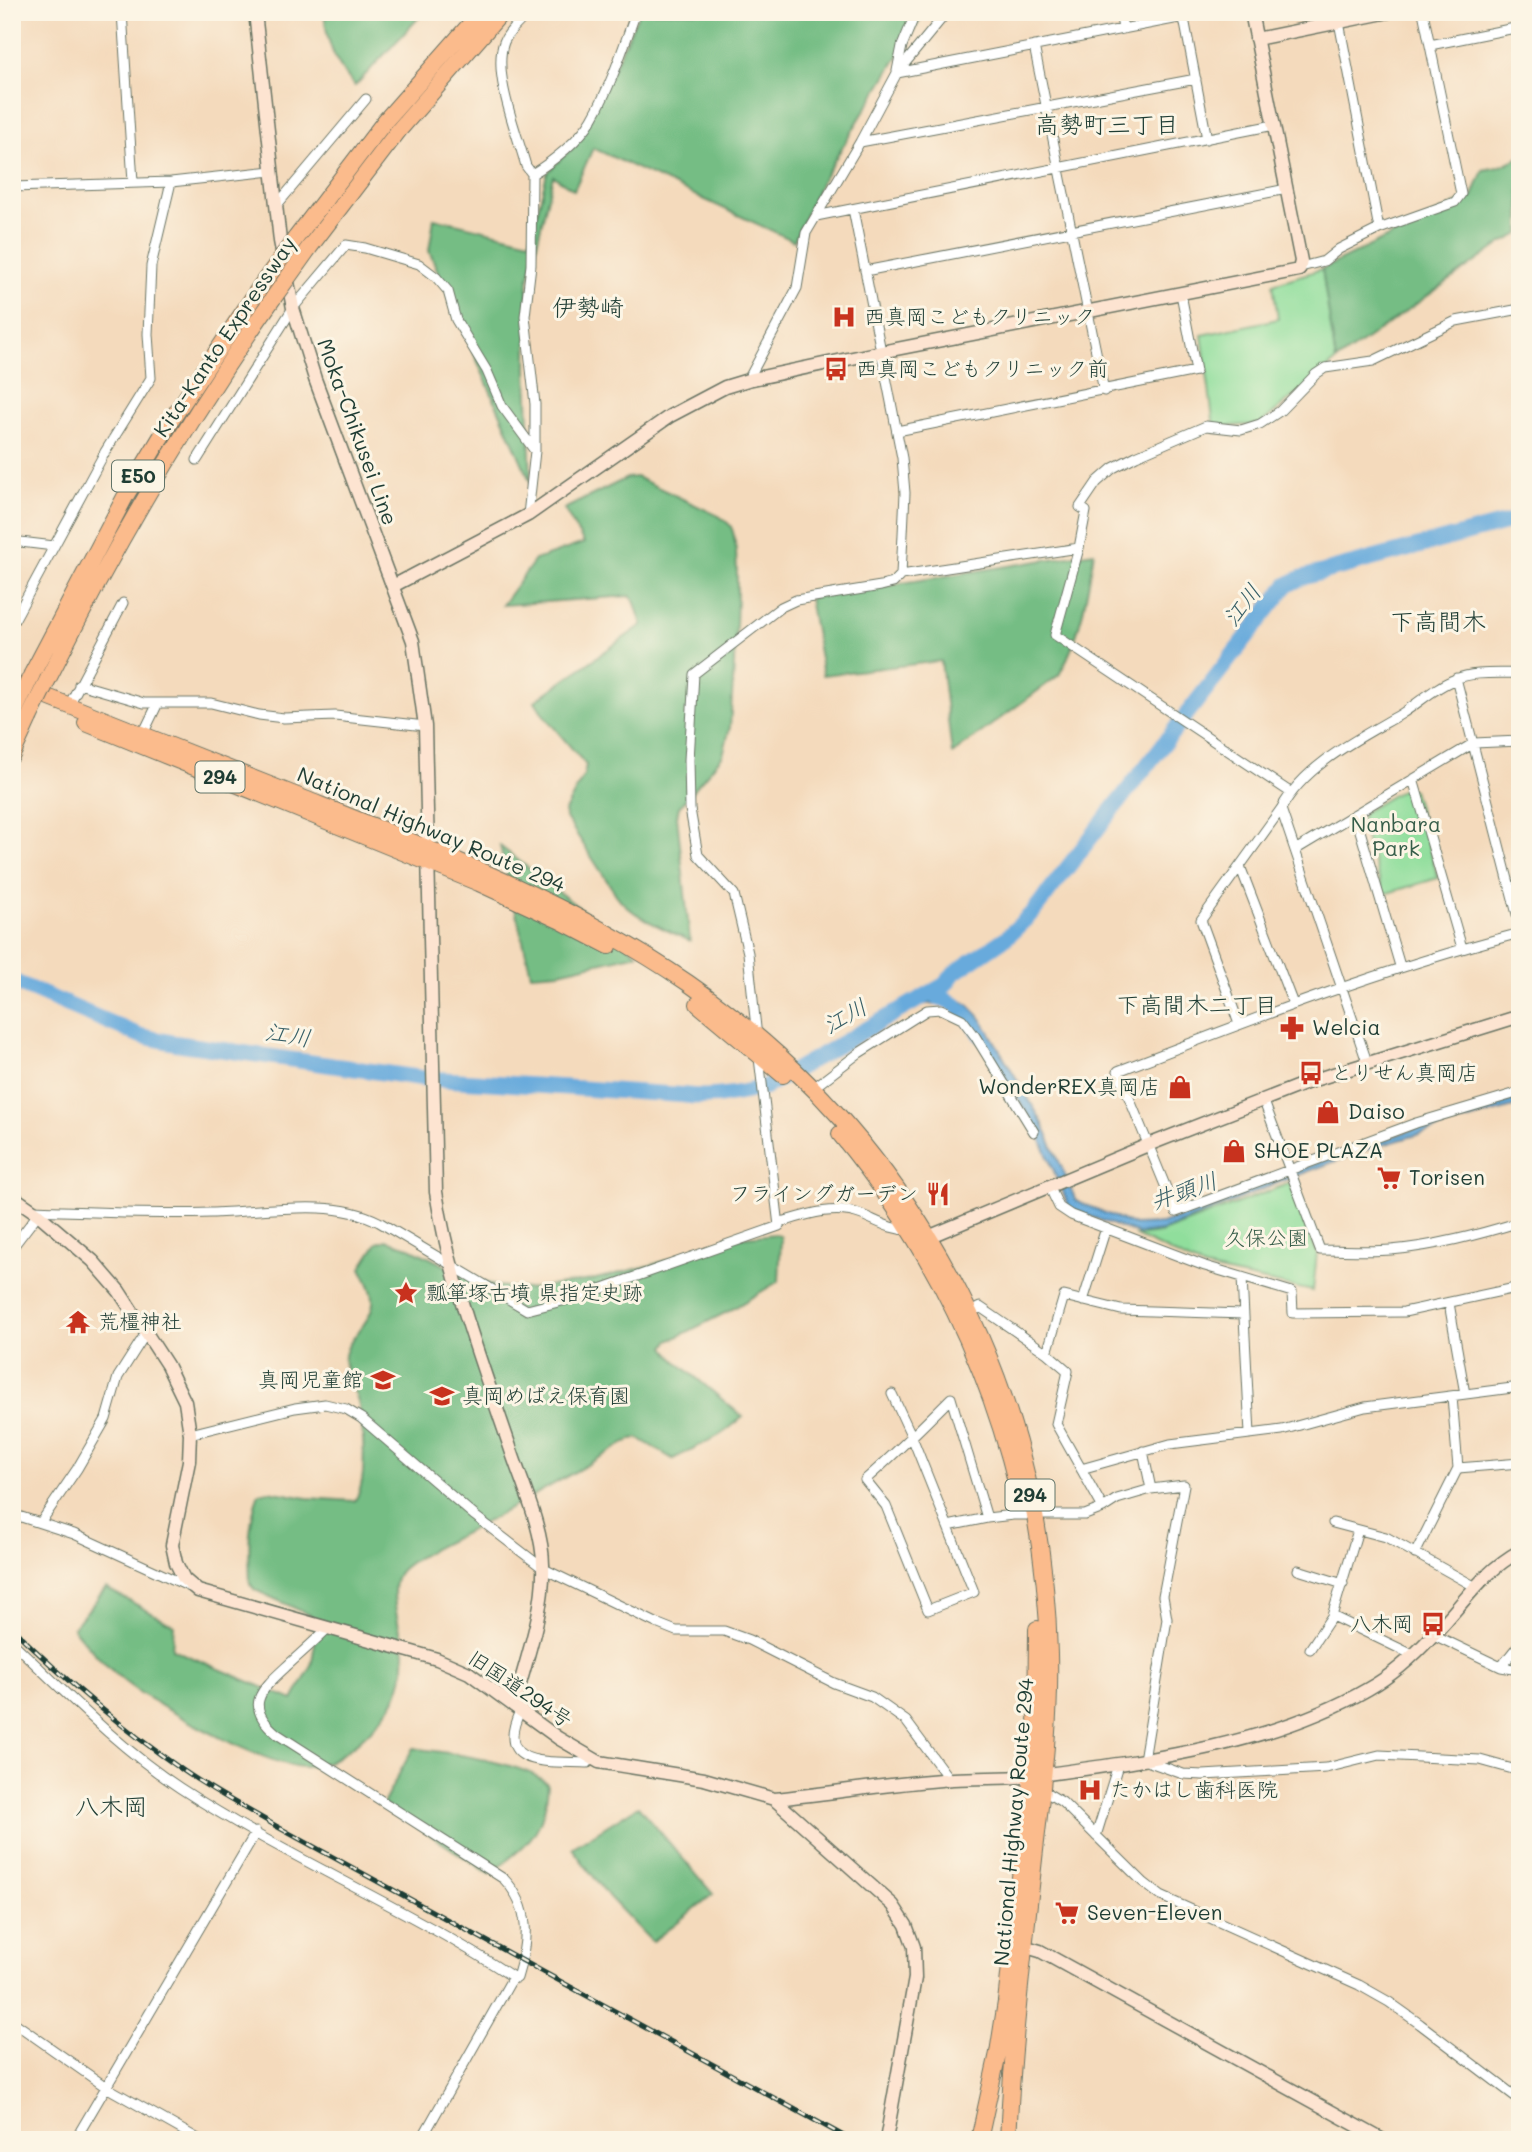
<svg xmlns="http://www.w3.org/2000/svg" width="1532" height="2152" font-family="Mali,'Klee One',sans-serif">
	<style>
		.green { fill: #90de9c; stroke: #588e68; stroke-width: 2 }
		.forest { fill: #74bd84; stroke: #4a7d5c; stroke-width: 2 }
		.water { fill: #68aadc; stroke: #447488; stroke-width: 2 }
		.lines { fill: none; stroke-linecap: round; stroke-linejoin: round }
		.river { stroke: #68aadc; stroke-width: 16 }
		.street-casing { stroke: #6a7464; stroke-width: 11 }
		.secondary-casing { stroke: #6a7464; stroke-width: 15 }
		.highway-casing { stroke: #6a7464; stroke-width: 18 }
		.street { stroke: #fff; stroke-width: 9 }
		.secondary { stroke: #fde4d1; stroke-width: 12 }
		.highway { stroke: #fbbb8c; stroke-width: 16 }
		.rail-casing { stroke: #1f3d34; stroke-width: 5 }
		.rail { stroke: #fcf5e5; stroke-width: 2.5; stroke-dasharray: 8; stroke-linecap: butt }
		.highway-bridge-casing { stroke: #6a7464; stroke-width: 18; stroke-linecap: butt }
		.highway-bridge { stroke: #fbbb8c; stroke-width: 16 }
		.labels { text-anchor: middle; stroke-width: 6; stroke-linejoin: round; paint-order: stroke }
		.shield { fill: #fcf5e5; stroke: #617469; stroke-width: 2 }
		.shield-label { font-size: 19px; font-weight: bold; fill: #1f3d34 }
		.poi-label { font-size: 21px; fill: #1f3d34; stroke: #fcf5e5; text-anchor: start }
		.street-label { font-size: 21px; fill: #1f3d34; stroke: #fcf5e5 }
		.park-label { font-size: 21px; fill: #365d49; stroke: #fcf5e5 }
		.water-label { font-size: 23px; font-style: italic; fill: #355e66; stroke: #fcf5e5 }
		.neighbourhood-label { font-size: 23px; fill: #1f3d34; stroke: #fcf5e5 }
		.quarter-label { font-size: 24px; fill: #1f3d34; stroke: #fcf5e5 }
	</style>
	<rect width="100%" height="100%" fill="#fcf5e5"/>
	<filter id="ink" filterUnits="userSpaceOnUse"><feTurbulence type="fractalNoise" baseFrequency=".0143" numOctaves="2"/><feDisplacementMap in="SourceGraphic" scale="14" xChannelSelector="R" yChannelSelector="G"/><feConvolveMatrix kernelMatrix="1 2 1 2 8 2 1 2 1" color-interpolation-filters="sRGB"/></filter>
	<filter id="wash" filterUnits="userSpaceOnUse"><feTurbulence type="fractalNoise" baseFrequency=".00686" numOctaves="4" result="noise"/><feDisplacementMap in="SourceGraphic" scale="28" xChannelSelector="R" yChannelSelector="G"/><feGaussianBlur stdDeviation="1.57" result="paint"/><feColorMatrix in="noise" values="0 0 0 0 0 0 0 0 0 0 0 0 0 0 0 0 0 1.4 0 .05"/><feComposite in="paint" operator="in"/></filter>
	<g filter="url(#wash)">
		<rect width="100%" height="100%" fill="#f4dabc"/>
		<!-- green -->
		<path class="green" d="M1322 269 1336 361 1260 424 1214 427 1202 335 1278 319 1273 284Z
			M1406 787 1413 790 1438 878 1384 894 1361 822 1363 813Z
			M1290 1183 1317 1253 1313 1291 1204 1268 1136 1236 1160 1233Z"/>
		<!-- forest -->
		<path class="forest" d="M324 12H424L355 86C334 62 327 44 324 12Z
			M628 12H925L821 182 794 241 593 148 574 190 553 176 528 281 527 369 531 483 429 251 434 218 530 241 547 173 580 140 638 15Z
			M1520 157V234L1502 243 1336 361 1322 269 1473 196 1483 170 1499 167Z
			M636 477 719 516C723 519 729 523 731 527 744 550 732 692 730 727L723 755 679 807 677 816 690 941C666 929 633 918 617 896L566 818 565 811 584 775 586 765 545 717 535 701 642 625 634 600 630 596 502 605 535 560 584 543 564 509 627 478Z
			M1094 552C1087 595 1081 636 1059 675L952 754 941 661 823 675 809 598Z
			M500 846 638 954 559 972 531 974Z
			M776 1234 781 1237 779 1281 729 1311 669 1341 665 1347 675 1360 743 1417 722 1434 673 1459 638 1438 632 1439C583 1467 534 1496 484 1523 467 1533 406 1559 398 1574 387 1591 402 1633 404 1652 405 1666 403 1681 397 1694 385 1723 338 1767 305 1767 270 1768 159 1708 129 1685 107 1668 90 1649 73 1628L106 1588 174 1625 172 1649 293 1700 311 1667 318 1626 310 1615 255 1590 250 1584C249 1552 247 1524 259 1493L269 1491 307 1498 354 1501C369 1484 363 1428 359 1406 356 1392 347 1379 345 1365 340 1342 371 1326 373 1303 374 1292 366 1278 361 1268L377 1243 386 1240 406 1246 472 1279 496 1286 528 1289 592 1280 652 1265 733 1238Z
			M413 1748C442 1752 531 1763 548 1785 544 1836 527 1844 490 1874L383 1804Z
			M638 1806 713 1894 652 1942 609 1897 572 1848Z"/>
		<!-- water -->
		<path class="water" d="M944 993 966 1003 981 1018 1042 1122 1076 1201 1134 1225 1162 1224 1327 1159 1406 1132 1520 1098V1105L1365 1150 1282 1181 1162 1231 1138 1234 1070 1209 1035 1126 966 1014C953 1004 942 1003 925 1004Z"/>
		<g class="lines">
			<!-- river -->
			<path class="river" d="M12 981 141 1036 175 1043 421 1078 682 1095C711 1099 737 1095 765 1087L946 984 954 973 1007 937 1033 912 1287 585 1301 578 1520 519
				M937 997C955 999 973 1021 982 1036"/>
		</g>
	</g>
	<g filter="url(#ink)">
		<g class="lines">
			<!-- street casing -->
			<g class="street-casing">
				<path id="street" d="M122 12 133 182
					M1120 12 1123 29
					M1183 13 1207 139
					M1339 22 1379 229
					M1430 45 1520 27
					M1034 46 1104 391
					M897 71 902 46 916 12
					M897 73 1184 17
					M860 142 1196 79
					M532 174C552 162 580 140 592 119 611 86 623 48 636 12
					M12 187 171 182 272 171
					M276 206 366 99
					M853 209 902 458 905 493 901 575
					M816 216 1274 125
					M1301 267 1324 261 1339 249 1379 229 1455 202 1461 194 1423 12
					M865 271 1287 189
					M748 380 797 288 806 233 860 142 897 73 947 12
					M897 431 1196 371 1181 294
					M197 460 293 308 346 245 365 248 419 264 436 277 448 291 456 320 487 371 502 406 535 451
					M528 515 535 451V404L525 316 531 265 532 174 526 166C517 133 492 73 504 42 508 31 521 21 529 12
					M12 541 54 546
					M12 624 105 452 151 378 148 334 151 266 171 182
					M1456 678 1520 926
					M79 684 144 703H211L259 715 284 718 335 716 425 726
					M69 705 123 603
					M143 734 158 703
					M1413 779 1462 948
					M1290 792 1055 635 1079 548 1086 511 1080 507 1097 482 1113 468 1136 456 1206 426 1241 430 1260 424 1280 411 1316 374 1325 368 1373 361 1456 321 1520 309
					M1281 809 1367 1062
					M1355 814 1400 966
					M1295 850 1474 743 1520 741
					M1240 866 1293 1004
					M1520 933C1382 969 1250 1020 1118 1071L1176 1212 1416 1123 1520 1092
					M1239 1024 1201 920 1281 809C1305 764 1360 738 1401 714 1419 703 1436 686 1456 679 1474 671 1500 674 1520 673
					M757 1037 748 953 734 894 698 855 690 809 689 760 694 674 781 607 796 600 881 586 893 583 901 575 1079 548
					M812 1089 859 1053 911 1020 927 1010 941 1009 962 1019 975 1036 1034 1132
					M1263 1099 1320 1250C1343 1250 1368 1252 1391 1250 1436 1246 1477 1235 1520 1222
					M1049 1186 1059 1207 1071 1215 1205 1266 1292 1292 1293 1313 1404 1312 1520 1287
					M34 1210C92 1212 152 1215 210 1213 263 1212 332 1197 379 1222L527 1310 578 1297 779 1226 759 1058
					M779 1223C805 1215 835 1204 862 1215 879 1222 891 1230 910 1230
					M12 1248 38 1214
					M1242 1278 1250 1434
					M1083 1301 1106 1228
					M1449 1303 1465 1394
					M970 1312 980 1307 1047 1353 1068 1371 1056 1424 1103 1508
					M1047 1353 1064 1296 1121 1310 1243 1314
					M892 1394 912 1437 974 1592 928 1610 886 1506 865 1480C895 1454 923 1426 951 1398L987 1518 948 1526
					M190 1434 295 1408 325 1404 346 1409 361 1418 475 1516 544 1569 656 1623 676 1631H724L749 1640 834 1683 872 1697 906 1721 949 1779
					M1143 1451 1151 1489
					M1458 1468 1520 1463
					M1081 1469 1170 1444 1282 1430 1365 1407 1520 1387
					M12 1514 74 1534 190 1587
					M987 1518 1013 1515H1085L1103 1508 1117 1499 1151 1489 1184 1485 1163 1596 1167 1619 1144 1760 1183 1774 1203 1775 1326 1768 1379 1755 1480 1760 1520 1771
					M41 1522 77 1469 106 1419 118 1377 146 1333
					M1333 1523 1386 1537 1474 1586
					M1358 1530 1332 1616 1413 1655
					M1415 1554 1458 1468 1452 1397
					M1298 1570 1343 1584
					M328 1628C315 1641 301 1653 288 1665 262 1689 242 1705 277 1734L504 1879C532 1908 528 1942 517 1978
					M1434 1635 1501 1667 1520 1670
					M12 1642C66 1693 118 1747 180 1788 287 1858 406 1907 513 1977L421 2140
					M1310 1649 1332 1616
					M1501 1667 1520 1643
					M520 1711C493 1769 549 1761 588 1763L591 1757
					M1042 1790 1062 1802 1143 1882 1161 1896 1359 1985 1389 2002 1420 2024 1520 2100
					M1096 1836 1118 1765
					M12 2021 106 2087 200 2140
					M75 2140 256 1832"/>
			</g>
			<!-- secondary casing -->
			<g class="secondary-casing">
				<path id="secondary" d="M255 12 280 241 293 308 315 379 413 641 425 726 436 1192C450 1281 483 1367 512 1453 523 1486 543 1530 543 1565 545 1610 525 1662 514 1706
					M1256 39 1389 12
					M393 586 528 515 670 416 725 387 748 380 881 352 1299 270 1301 261 1251 12
					M12 1196 38 1214 93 1261 119 1291 167 1365 185 1402 190 1434 189 1461 172 1545 176 1563 184 1579 198 1591 437 1659 469 1673 558 1738 599 1762 704 1779 774 1799 893 1905 906 1925 914 1947 915 1978 886 2140
					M921 1240 1148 1145 1314 1080 1520 1016
					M774 1799C833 1793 893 1783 953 1779 979 1777 1006 1779 1032 1776 1143 1761 1270 1746 1368 1689 1393 1675 1414 1656 1433 1635 1462 1605 1483 1571 1520 1551
					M1016 1944 1040 1951 1383 2140"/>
			</g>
			<!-- highway casing -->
			<g class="highway-casing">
				<path id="highway" d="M295 239 385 121 481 12
					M309 248 399 130 502 12
					M32 674 125 497 170 422 260 287
					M48 679C114 546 188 419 274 297
					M12 683C110 721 207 761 305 799 437 851 570 902 688 983 912 1139 1043 1382 1049 1654 1051 1729 1040 1803 1032 1877 1022 1965 1012 2052 1008 2140
					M86 723 479 883 559 920 609 946
					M12 755 29 718
					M698 1004 783 1075
					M840 1134C926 1238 986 1357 1018 1489
					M979 2140 998 2053 1006 2002 1036 1735 1037 1629"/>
			</g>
			<!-- street -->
			<use href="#street" class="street"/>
			<!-- secondary -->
			<use href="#secondary" class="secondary"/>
			<!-- highway -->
			<use href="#highway" class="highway"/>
			<!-- rail casing -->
			<g class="rail-casing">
				<path id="rail" d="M12 1628C65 1680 123 1729 184 1771 213 1791 245 1808 276 1826L851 2140"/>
			</g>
			<!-- rail -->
			<use href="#rail" class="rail"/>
			<!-- highway-bridge casing -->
			<g class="highway-bridge-casing">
				<path id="highway-bridge" d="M260 287 295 239
					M274 297 309 248
					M14 712 32 674
					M29 718 48 679"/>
			</g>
			<!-- highway-bridge -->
			<use href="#highway-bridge" class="highway-bridge"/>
		</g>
	</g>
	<!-- icons -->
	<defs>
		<g id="hospital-bare" transform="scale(1.89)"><path d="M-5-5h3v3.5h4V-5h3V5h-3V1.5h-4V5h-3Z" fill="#c8321e" stroke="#fcf5e5" stroke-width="2.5" paint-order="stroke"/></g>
		<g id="bus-bare" transform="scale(1.89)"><path d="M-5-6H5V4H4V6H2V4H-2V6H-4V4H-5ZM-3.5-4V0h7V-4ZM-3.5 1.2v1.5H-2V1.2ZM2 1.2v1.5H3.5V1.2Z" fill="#c8321e" stroke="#fcf5e5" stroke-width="2.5" paint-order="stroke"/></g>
		<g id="pharmacy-bare" transform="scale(1.89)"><path d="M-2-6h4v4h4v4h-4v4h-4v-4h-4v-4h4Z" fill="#c8321e" stroke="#fcf5e5" stroke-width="2.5" paint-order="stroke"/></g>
		<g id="shop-bare" transform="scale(1.89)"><path d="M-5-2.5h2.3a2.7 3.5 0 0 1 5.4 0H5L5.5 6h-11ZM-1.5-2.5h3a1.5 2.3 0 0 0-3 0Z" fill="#c8321e" stroke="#fcf5e5" stroke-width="2.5" paint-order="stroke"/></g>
		<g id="supermarket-bare" transform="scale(1.89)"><path d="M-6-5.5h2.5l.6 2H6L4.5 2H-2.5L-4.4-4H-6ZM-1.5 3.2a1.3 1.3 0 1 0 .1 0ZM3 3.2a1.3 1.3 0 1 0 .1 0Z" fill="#c8321e" stroke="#fcf5e5" stroke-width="2.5" paint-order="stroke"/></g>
		<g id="restaurant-bare" transform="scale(1.89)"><path d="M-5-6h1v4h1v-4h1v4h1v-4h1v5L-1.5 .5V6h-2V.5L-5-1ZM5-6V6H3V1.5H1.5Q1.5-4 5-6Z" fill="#c8321e" stroke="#fcf5e5" stroke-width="2.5" paint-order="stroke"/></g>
		<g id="sight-bare" transform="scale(1.89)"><path d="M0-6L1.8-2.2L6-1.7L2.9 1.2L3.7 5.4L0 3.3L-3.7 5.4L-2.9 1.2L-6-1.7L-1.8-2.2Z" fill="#c8321e" stroke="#fcf5e5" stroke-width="2.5" paint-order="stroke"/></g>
		<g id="temple-bare" transform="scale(1.89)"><path d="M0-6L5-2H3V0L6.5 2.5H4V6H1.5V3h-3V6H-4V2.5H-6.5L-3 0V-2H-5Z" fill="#c8321e" stroke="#fcf5e5" stroke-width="2.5" paint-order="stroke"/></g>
		<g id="school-bare" transform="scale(1.89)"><path d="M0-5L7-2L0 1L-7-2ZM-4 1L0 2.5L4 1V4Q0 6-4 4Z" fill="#c8321e" stroke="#fcf5e5" stroke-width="2.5" paint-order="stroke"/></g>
	</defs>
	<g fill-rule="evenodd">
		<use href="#hospital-bare" x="844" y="317"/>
		<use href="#bus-bare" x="836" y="369"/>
		<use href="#pharmacy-bare" x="1292" y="1028"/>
		<use href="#bus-bare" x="1311" y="1073"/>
		<use href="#shop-bare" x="1180" y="1087"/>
		<use href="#shop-bare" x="1328" y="1112"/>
		<use href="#shop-bare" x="1234" y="1151"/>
		<use href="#supermarket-bare" x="1389" y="1178"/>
		<use href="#restaurant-bare" x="938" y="1194"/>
		<use href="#sight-bare" x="406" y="1293"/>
		<use href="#temple-bare" x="78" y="1322"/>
		<use href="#school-bare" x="383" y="1380"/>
		<use href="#school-bare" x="442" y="1396"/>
		<use href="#bus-bare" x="1433" y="1624"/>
		<use href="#hospital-bare" x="1090" y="1790"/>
		<use href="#supermarket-bare" x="1067" y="1913"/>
	</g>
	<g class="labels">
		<!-- shield labels -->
		<g class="shield">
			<rect x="112" y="460.5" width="52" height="31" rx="5"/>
			<rect x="195.5" y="761.5" width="49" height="31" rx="5"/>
			<rect x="1005.5" y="1479.5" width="49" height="31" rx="5"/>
		</g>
		<g class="shield-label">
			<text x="138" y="483">E50</text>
			<text x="220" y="784">294</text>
			<text x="1030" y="1502">294</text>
		</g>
		<!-- poi labels -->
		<g class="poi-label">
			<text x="864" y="324">西真岡こどもクリニック</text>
			<text x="856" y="376">西真岡こどもクリニック前</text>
			<text x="1312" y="1035">Welcia</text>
			<text x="1331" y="1080">とりせん真岡店</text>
			<text x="1160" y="1094" text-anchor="end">WonderREX真岡店</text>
			<text x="1348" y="1119">Daiso</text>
			<text x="1254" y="1158">SHOE PLAZA</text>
			<text x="1409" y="1185">Torisen</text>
			<text x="918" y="1201" text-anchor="end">フライングガーデン</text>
			<text x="426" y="1300">瓢箪塚古墳 県指定史跡</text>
			<text x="98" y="1329">荒橿神社</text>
			<text x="363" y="1387" text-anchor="end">真岡児童館</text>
			<text x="462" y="1403">真岡めばえ保育園</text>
			<text x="1413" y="1631" text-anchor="end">八木岡</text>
			<text x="1110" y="1797">たかはし歯科医院</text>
			<text x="1087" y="1920">Seven-Eleven</text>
		</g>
		<!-- street labels -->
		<g class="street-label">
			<text transform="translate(225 337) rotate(-56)" y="7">Kita-Kanto Expressway</text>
			<text transform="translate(357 432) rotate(70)" y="7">Moka-Chikusei Line</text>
			<text transform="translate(431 830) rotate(23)" y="7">National Highway Route 294</text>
			<text transform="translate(520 1689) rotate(34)" y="7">旧国道294号</text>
			<text transform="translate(1014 1822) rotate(-85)" y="7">National Highway Route 294</text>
		</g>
		<!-- park labels -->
		<g class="park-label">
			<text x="1396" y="832">Nanbara<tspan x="1396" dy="24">Park</tspan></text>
			<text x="1266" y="1245">久保公園</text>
		</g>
		<!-- water labels -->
		<g class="water-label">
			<text transform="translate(1242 605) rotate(-52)" y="8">江川</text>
			<text transform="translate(845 1016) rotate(-29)" y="8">江川</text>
			<text transform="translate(288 1035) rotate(9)" y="8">江川</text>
			<text transform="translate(1184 1191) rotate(-19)" y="8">井頭川</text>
		</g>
		<!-- neighbourhood labels -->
		<g class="neighbourhood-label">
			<text x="1197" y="1013">下高間木二丁目</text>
		</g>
		<!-- quarter labels -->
		<g class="quarter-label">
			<text x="1107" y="133">高勢町三丁目</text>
			<text x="588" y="316">伊勢崎</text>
			<text x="1438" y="630">下高間木</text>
			<text x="111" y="1815">八木岡</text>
		</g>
	</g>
	<!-- margin -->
	<rect width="1532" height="2152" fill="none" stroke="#fcf5e5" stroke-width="42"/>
</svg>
